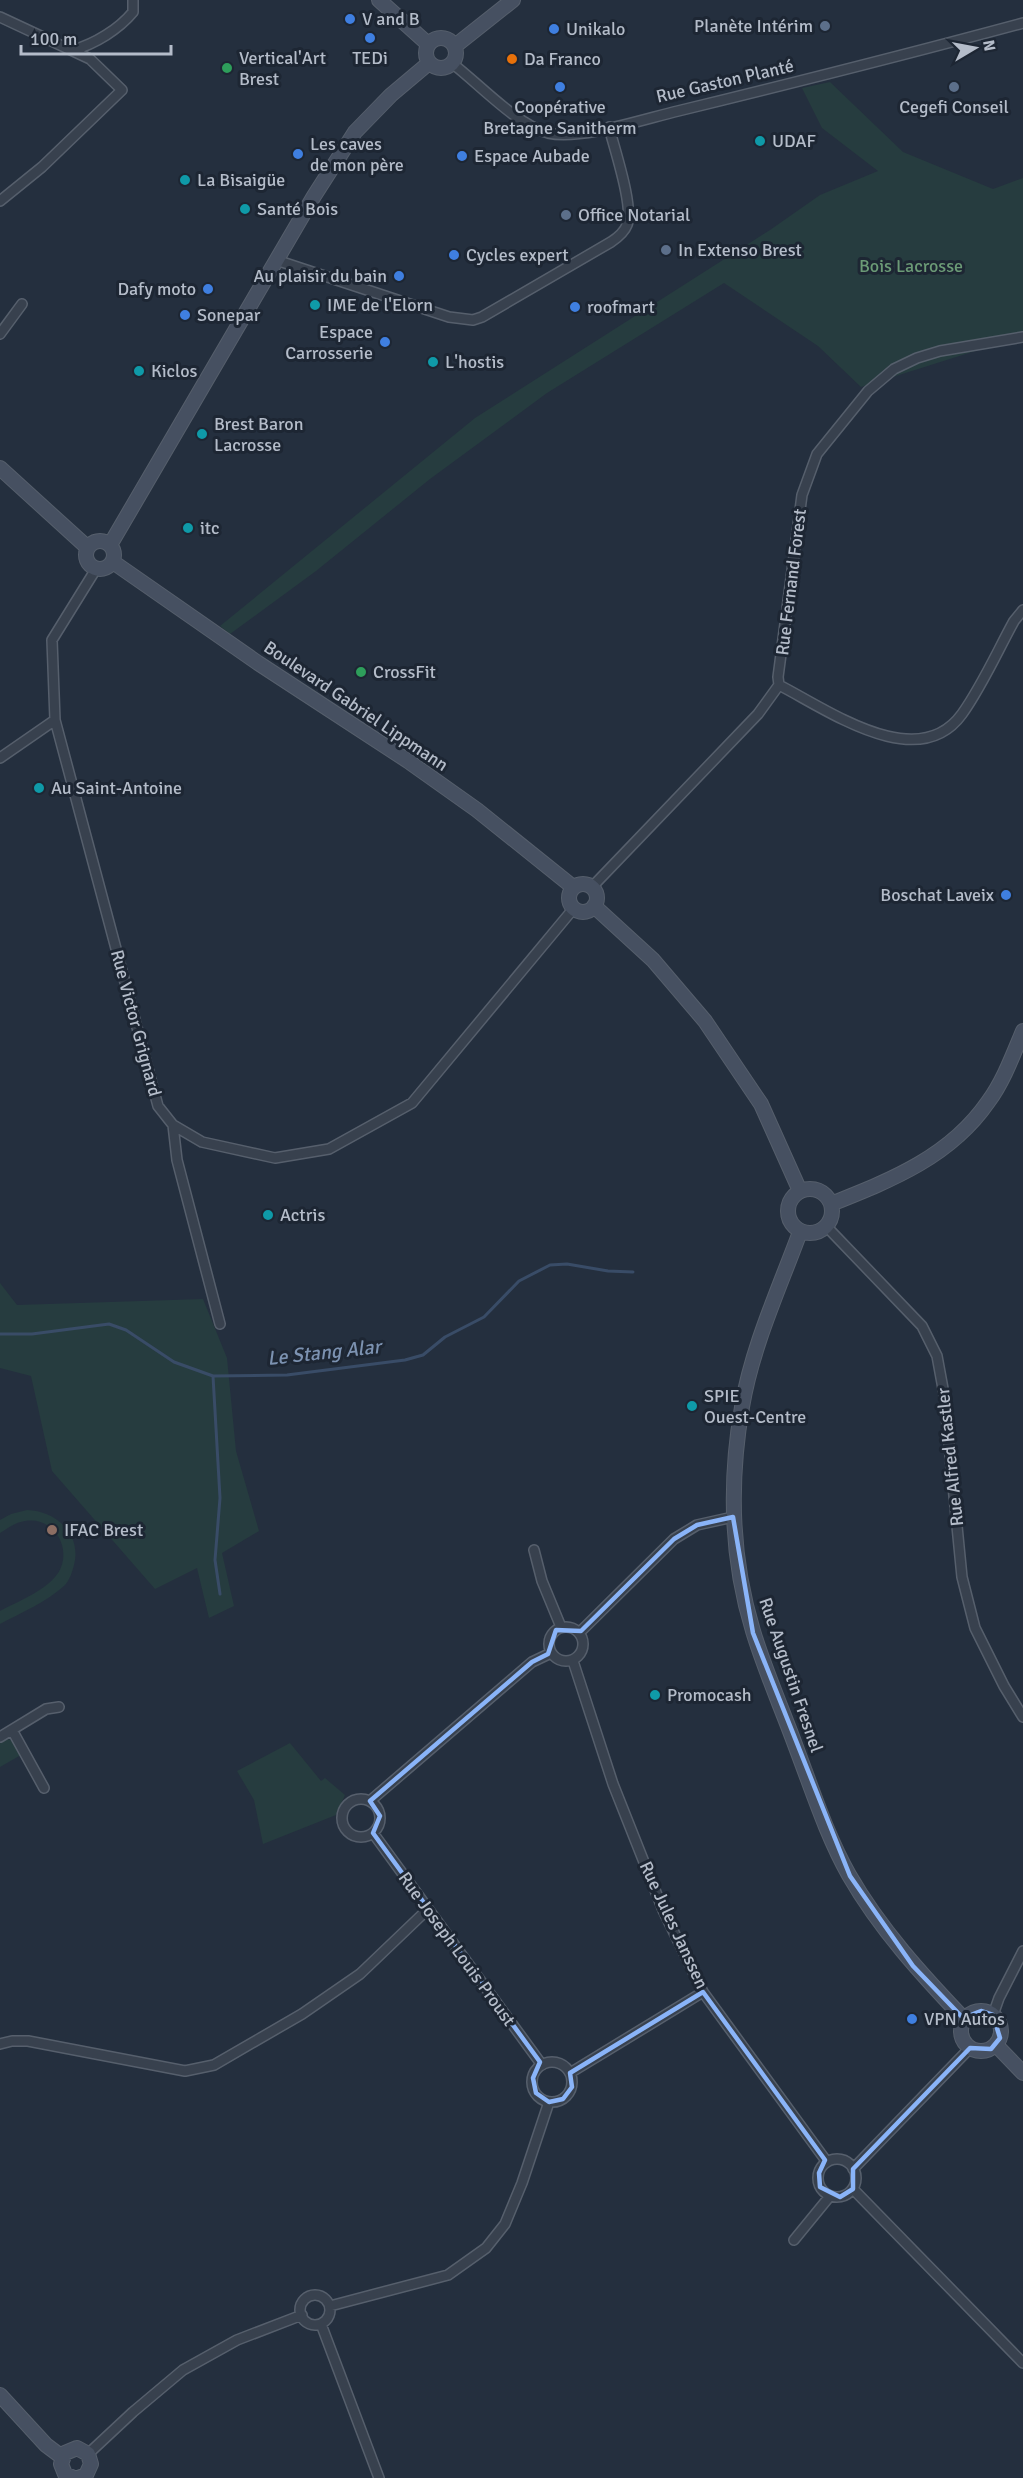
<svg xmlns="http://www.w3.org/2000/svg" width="1023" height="2478" font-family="Signika,sans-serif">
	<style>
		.green { fill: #263c3f }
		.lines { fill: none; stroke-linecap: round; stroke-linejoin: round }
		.stream { stroke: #394c67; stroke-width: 3 }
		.street-casing { stroke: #565f6c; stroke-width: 12 }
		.secondary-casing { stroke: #565f6c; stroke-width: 16 }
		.street { stroke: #38414e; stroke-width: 9 }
		.secondary { stroke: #465061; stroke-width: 14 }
		.marked { fill: none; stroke: #8ab4f8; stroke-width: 4.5; stroke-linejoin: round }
		.shop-dot { fill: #3f7fe0; stroke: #1d2633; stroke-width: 2 }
		.service-dot { fill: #5c6f8a; stroke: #1d2633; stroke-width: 2 }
		.food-dot { fill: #e8710a; stroke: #1d2633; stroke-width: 2 }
		.leisure-dot { fill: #2e9e5b; stroke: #1d2633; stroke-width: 2 }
		.culture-dot { fill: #0f9aa8; stroke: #1d2633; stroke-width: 2 }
		.education-dot { fill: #8d6e63; stroke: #1d2633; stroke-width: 2 }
		.labels { text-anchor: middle; stroke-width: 6; stroke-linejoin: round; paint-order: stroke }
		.poi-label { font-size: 18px; fill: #b4bcc9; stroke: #1d2633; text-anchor: start }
		.street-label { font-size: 18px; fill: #b4bcc9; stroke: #1d2633 }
		.park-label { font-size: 18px; fill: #6b9a76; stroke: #1d2633 }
		.water-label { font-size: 20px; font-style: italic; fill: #7c92b1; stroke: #1d2633 }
	</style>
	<rect width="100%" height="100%" fill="#242f3e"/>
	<!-- green -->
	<path class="green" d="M830 82 903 152 993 189 1023 178V336L861 387 818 346 724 283 547 393 430 479 316 571 230 634 220 626 475 418 770 230 820 195 878 171 822 128 802 88Z
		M0 1283 17 1305 203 1299 227 1358 236 1451 259 1531 222 1553 234 1606 209 1618 197 1568 155 1589 52 1471 31 1376 0 1368Z
		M27 1510C56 1511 82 1534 74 1565 72 1572 70 1580 64 1586 46 1602 21 1613 0 1624V1611C17 1602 42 1592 55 1577 75 1554 57 1516 25 1521 16 1522 8 1528 0 1533V1520L11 1514Z
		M5 1738 13 1741 21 1755 0 1767V1741Z
		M290 1743 321 1781 325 1778 345 1795 336 1815 263 1844 254 1800 237 1771Z"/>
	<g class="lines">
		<!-- stream -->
		<path class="stream" d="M0 1334H32L109 1324 126 1330 174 1362 213 1376 287 1375 405 1360 423 1355 445 1337 484 1317 519 1281 550 1265 567 1264 608 1271 633 1272
			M213 1376 220 1498 215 1560 220 1594"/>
		<!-- street casing -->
		<g class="street-casing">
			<path id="street" d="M0 17 90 59 122 90 42 167 0 201
				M73 50C95 44 119 29 133 12V0
				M453 64C478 83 518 126 548 133 582 140 644 119 678 111 793 83 908 54 1023 23
				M276 260 449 317 473 320 482 317 611 242C617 238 624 233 627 225 634 206 614 148 609 127
				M0 334 22 304
				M96 569 52 640 55 720 158 1106 173 1125 202 1142 275 1158 329 1149 412 1103 574 908
				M779 685C828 710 918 775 962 714 982 686 997 652 1014 621L1023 610
				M0 758 55 720
				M592 887 758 714 779 685 778 677 802 495 817 454 868 391 894 369 917 358 940 351 1023 337
				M173 1125 177 1160 220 1324
				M826 1226 922 1326 937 1356 944 1394 962 1577 975 1628 1004 1686 1023 1717
				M534 1550 542 1581 561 1627
				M549 1644a17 17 0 1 1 34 0a17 17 0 1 1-34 0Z
				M579 1633 674 1539 697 1525 733 1517
				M573 1661 613 1784 663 1910 703 1992 827 2162
				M12 1730 44 1788
				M0 1737 46 1709 59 1707
				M342 1818a19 19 0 1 1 38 0a19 19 0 1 1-38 0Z
				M370 1801 532 1662 551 1653
				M373 1833 542 2065
				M993 2015 999 1998 1023 1951
				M0 2044 12 2041H28L185 2071 214 2065 302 2014 360 1974 428 1909
				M532 2082a20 20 0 1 1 40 0a20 20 0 1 1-40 0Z
				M570 2073 703 1992
				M818 2178a19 19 0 1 1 38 0a19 19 0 1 1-38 0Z
				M853 2169 970 2048
				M853 2189 1023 2363
				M794 2240 830 2196
				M300 2310a15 15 0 1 1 30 0a15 15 0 1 1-30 0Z
				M330 2306 448 2275 486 2248 505 2224 522 2183 549 2102
				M321 2324 379 2478
				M88 2454 133 2412 183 2370 237 2340 302 2315"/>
		</g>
		<!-- secondary casing -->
		<g class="secondary-casing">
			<path id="secondary" d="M379 0 428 44
				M426 53a15 15 0 1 1 30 0a15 15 0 1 1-30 0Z
				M455 46 513 0
				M0 468 88 548
				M86 555a14 14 0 1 1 28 0a14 14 0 1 1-28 0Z
				M110 545 314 196 355 132 391 95 429 63
				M113 562 258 663 408 761 477 810 573 887
				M569 898a14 14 0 1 1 28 0a14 14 0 1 1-28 0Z
				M594 906 653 960 705 1021 761 1104 800 1191
				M788 1211a22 22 0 1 1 44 0a22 22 0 1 1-44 0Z
				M831 1204C891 1180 950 1157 988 1102 1003 1082 1013 1055 1023 1031
				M800 1232C779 1289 752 1347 742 1407 729 1482 731 1559 753 1631 765 1671 783 1711 797 1750 813 1792 827 1836 849 1875 880 1929 922 1975 965 2020
				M961 2031a20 20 0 1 1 40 0a20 20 0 1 1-40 0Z
				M996 2045 1023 2073
				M0 2395 46 2445 62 2457
				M74 2478 65 2474 61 2464 65 2453 77 2448 88 2454 91 2464 86 2475 78 2478"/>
		</g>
		<!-- street -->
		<use href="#street" class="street"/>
		<!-- secondary -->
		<use href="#secondary" class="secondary"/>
	</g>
	<!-- marked area -->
	<path class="marked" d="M733 1517 753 1633 850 1876 913 1966 963 2018 981 2011 993 2015 1000 2038 991 2049 970 2048 853 2169V2189L840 2197 820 2187 819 2173 825 2160 703 1992 570 2073 572 2087 563 2099 549 2102 536 2093 533 2078 540 2062 373 1833 380 1816 370 1801 532 1662 548 1654 556 1630 581 1631 674 1539 697 1525Z"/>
	<!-- markers -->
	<g class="shop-dot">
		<circle cx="350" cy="19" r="6"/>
		<circle cx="554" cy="29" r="6"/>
		<circle cx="370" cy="38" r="6"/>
		<circle cx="560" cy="87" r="6"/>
		<circle cx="298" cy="154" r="6"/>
		<circle cx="462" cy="156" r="6"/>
		<circle cx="454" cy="255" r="6"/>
		<circle cx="399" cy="276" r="6"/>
		<circle cx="208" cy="289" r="6"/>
		<circle cx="575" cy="307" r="6"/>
		<circle cx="185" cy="315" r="6"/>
		<circle cx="385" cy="342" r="6"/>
		<circle cx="1006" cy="895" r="6"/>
		<circle cx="912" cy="2019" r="6"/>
	</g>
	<g class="service-dot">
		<circle cx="825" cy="26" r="6"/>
		<circle cx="954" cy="87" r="6"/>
		<circle cx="566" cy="215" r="6"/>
		<circle cx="666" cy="250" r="6"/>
	</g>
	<circle class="food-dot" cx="512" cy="59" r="6"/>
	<g class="leisure-dot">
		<circle cx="227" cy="68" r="6"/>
		<circle cx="361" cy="672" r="6"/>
	</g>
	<g class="culture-dot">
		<circle cx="760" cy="141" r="6"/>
		<circle cx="185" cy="180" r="6"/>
		<circle cx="245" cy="209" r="6"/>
		<circle cx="315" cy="305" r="6"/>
		<circle cx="433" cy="362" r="6"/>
		<circle cx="139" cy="371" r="6"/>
		<circle cx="202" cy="434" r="6"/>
		<circle cx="188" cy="528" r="6"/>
		<circle cx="39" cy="788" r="6"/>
		<circle cx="268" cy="1215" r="6"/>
		<circle cx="692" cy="1406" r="6"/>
		<circle cx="655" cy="1695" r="6"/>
	</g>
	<circle class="education-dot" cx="52" cy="1530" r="6"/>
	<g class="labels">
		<!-- poi labels -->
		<g class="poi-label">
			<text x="362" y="25">V and B</text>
			<text x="813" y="32" text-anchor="end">Planète Intérim</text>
			<text x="566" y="35">Unikalo</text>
			<text x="239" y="64">Vertical'Art<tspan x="239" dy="21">Brest</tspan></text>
			<text x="370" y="64" text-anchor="middle">TEDi</text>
			<text x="524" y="65">Da Franco</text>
			<text x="560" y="113" text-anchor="middle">Coopérative<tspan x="560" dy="21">Bretagne Sanitherm</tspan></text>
			<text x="954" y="113" text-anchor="middle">Cegefi Conseil</text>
			<text x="772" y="147">UDAF</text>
			<text x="310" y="150">Les caves<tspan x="310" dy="21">de mon père</tspan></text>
			<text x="474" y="162">Espace Aubade</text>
			<text x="197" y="186">La Bisaigüe</text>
			<text x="257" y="215">Santé Bois</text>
			<text x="578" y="221">Office Notarial</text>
			<text x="678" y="256">In Extenso Brest</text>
			<text x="466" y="261">Cycles expert</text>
			<text x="387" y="282" text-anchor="end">Au plaisir du bain</text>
			<text x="196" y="295" text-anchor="end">Dafy moto</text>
			<text x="327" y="311">IME de l'Elorn</text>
			<text x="587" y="313">roofmart</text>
			<text x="197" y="321">Sonepar</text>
			<text x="373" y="338" text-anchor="end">Espace<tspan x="373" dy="21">Carrosserie</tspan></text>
			<text x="445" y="368">L'hostis</text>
			<text x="151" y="377">Kiclos</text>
			<text x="214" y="430">Brest Baron<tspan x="214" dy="21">Lacrosse</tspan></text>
			<text x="200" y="534">itc</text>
			<text x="373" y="678">CrossFit</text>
			<text x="51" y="794">Au Saint-Antoine</text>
			<text x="994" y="901" text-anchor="end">Boschat Laveix</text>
			<text x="280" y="1221">Actris</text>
			<text x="704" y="1402">SPIE<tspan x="704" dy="21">Ouest-Centre</tspan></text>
			<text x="64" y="1536">IFAC Brest</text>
			<text x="667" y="1701">Promocash</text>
			<text x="924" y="2025">VPN Autos</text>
		</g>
		<!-- street labels -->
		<g class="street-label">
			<text transform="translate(725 81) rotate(-13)" y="6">Rue Gaston Planté</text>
			<text transform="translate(791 582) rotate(-83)" y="6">Rue Fernand Forest</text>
			<text transform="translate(356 706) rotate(34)" y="6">Boulevard Gabriel Lippmann</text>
			<text transform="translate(136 1023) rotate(75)" y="6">Rue Victor Grignard</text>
			<text transform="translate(950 1457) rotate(-96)" y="6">Rue Alfred Kastler</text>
			<text transform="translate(791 1675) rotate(71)" y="6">Rue Augustin Fresnel</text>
			<text transform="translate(674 1925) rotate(65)" y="6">Rue Jules Janssen</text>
			<text transform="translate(457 1949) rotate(54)" y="6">Rue Joseph Louis Proust</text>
		</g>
		<!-- park labels -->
		<g class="park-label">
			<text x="911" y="272">Bois Lacrosse</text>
		</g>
		<!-- water labels -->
		<g class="water-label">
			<text transform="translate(324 1352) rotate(-6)" y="7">Le Stang Alar</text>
		</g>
	</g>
	<!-- north arrow -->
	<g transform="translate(975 48) rotate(80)" stroke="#1d2633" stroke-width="4.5" paint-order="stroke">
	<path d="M0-4.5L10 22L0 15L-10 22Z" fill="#b4bcc9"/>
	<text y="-9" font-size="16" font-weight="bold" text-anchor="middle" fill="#b4bcc9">N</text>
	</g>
	<!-- scale -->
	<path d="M21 45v9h150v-9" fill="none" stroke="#b4bcc9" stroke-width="3"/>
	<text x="30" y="45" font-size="18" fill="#b4bcc9" stroke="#1d2633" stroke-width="4.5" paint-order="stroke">100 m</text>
</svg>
